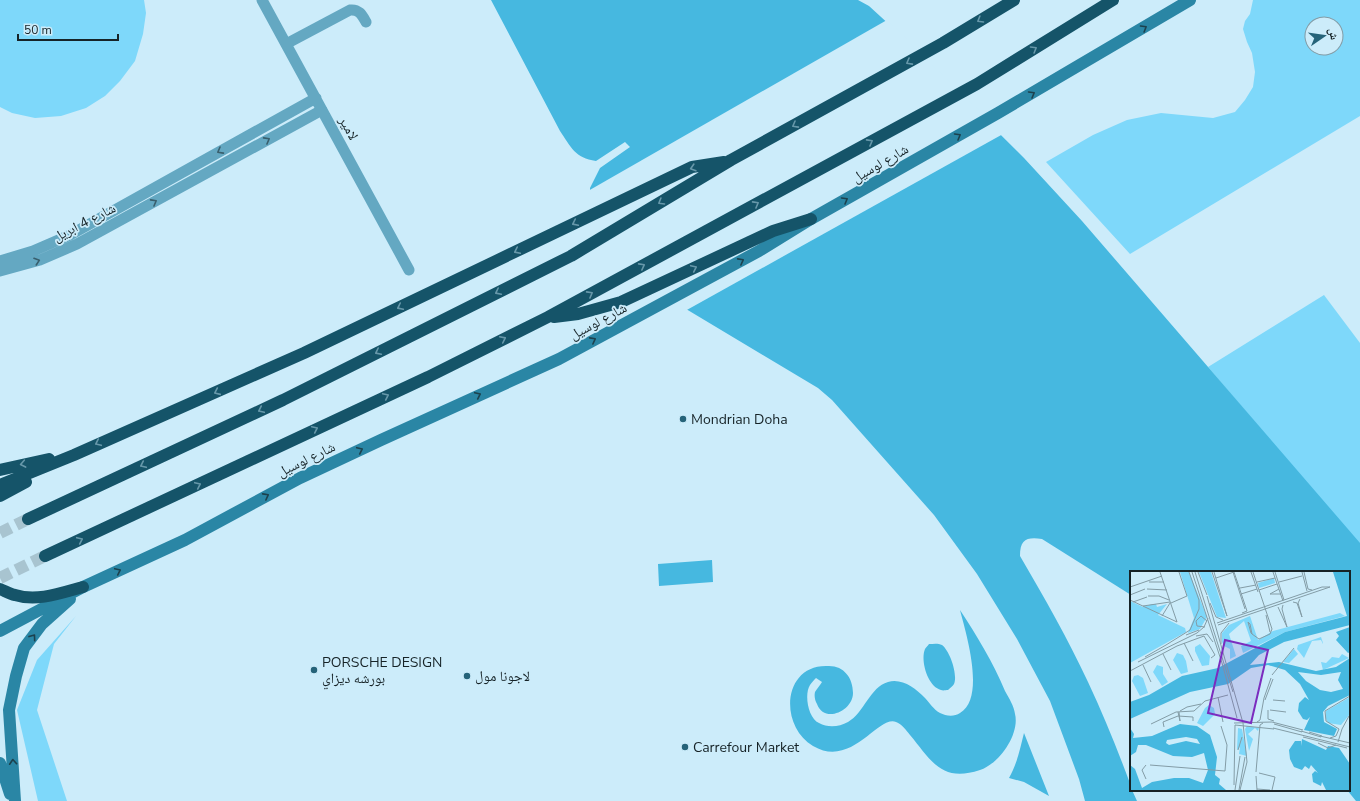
<svg xmlns="http://www.w3.org/2000/svg" width="1360" height="801" font-family="'Nunito Sans','Noto Naskh Arabic',sans-serif">
	<style>
		.green { fill: #7ed8fa; fill-rule: evenodd }
		.water { fill: #46b8e0 }
		.pier { fill: #ccecfa }
		.lines { fill: none; stroke-linecap: round; stroke-linejoin: round }
		.highway-tunnel { stroke: #a8c4d0; stroke-width: 12; stroke-dasharray: 12 6; stroke-linecap: butt }
		.street { stroke: #64a8c2; stroke-width: 11 }
		.secondary { stroke: #2a86a5; stroke-width: 12 }
		.highway { stroke: #155469; stroke-width: 12 }
		.oneway { stroke: #6798aa }
		.oneway2 { stroke: #1c414d }
		.oneway3 { stroke: #395f6d }
		.poi-dot { fill: #256379; stroke: #ccecfa; stroke-width: 1.5 }
		.labels { text-anchor: middle; stroke-width: 3.5; stroke-linejoin: round; paint-order: stroke }
		.street-label { font-size: 14px; fill: #162327; stroke: #ccecfa }
		.poi-label { font-size: 14px; fill: #162327; stroke: #ccecfa; text-anchor: start }
		.inset-road { fill: none; stroke: #839ca6; stroke-width: 1 }
		.view { fill: #7b2cbf; fill-opacity: 0.15; stroke: #7b2cbf; stroke-width: 2 }
		.inset-edge { fill: none; stroke: #162327; stroke-width: 2 }
	</style>
	<rect width="100%" height="100%" fill="#ccecfa"/>
	<!-- green -->
	<path class="green" d="M0 0H144L146 13 143 34 135 61 120 81 105 96 86 108 61 116 35 118 12 113 0 107Z
		M1253 0H1360V116L1130 254 1046 162 1093 135 1127 120 1161 113 1213 118 1235 112 1245 100 1253 87 1255 72 1252 53 1247 42 1243 29 1245 21 1250 14ZM1312 24H1336V48H1312Z
		M1324 295 1360 343V546L1208 367Z
		M76 616 54 644 37 710 67 801H38L17 710 37 660Z"/>
	<!-- water -->
	<path class="water" d="M491 0H858L869 6 892 27 1024 158 1082 221 1360 543V801H1356L1347 790H1349V572H1131V595L1042 539C1027 537 1020 539 1020 556 1044 597 1068 639 1088 682 1104 716 1118 751 1131 786V790H1132L1137 801H1085L1079 779 1050 701 1017 639 977 574 934 515 832 400 818 388 656 291 590 205V188L600 168 630 147 625 142 596 161C575 158 571 147 560 131Z
		M712 560 713 582 659 586 658 564Z
		M960 610C977 636 993 662 1005 691 1009 698 1014 706 1015 714 1020 734 999 764 980 770 941 783 931 760 910 735 906 730 902 724 896 722 878 715 852 769 813 746 778 725 783 663 829 666 844 666 853 678 853 693 853 711 824 724 817 704 815 701 814 696 815 692 817 689 820 685 822 682L816 678C814 680 812 682 810 685 804 694 808 718 819 723 828 728 839 727 848 722 864 713 870 687 888 682 902 678 915 688 925 698 930 703 933 709 940 713 946 716 954 717 960 713 986 698 966 633 960 610Z
		M929 644C933 644 938 643 942 645 950 651 958 675 954 684 953 686 950 688 948 690 946 690 943 691 941 690 928 687 920 661 925 649 926 647 928 646 929 644Z
		M1024 733 1049 796 1024 782 1009 778C1017 764 1020 749 1024 733Z"/>
	<!-- pier -->
	<path class="pier" d="M887 20 1003 134 685 311 655 292 595 223 589 206 588 191Z"/>
	<g class="lines">
		<!-- highway-tunnel -->
		<path class="highway-tunnel" d="M0 533 28 519
			M0 578 45 556"/>
		<!-- street -->
		<path class="street" d="M262 0 409 270
			M286 44 350 10C359 9 362 15 366 22
			M0 261 33 251 70 235 316 98
			M0 271 40 260 77 244 322 110"/>
		<!-- secondary -->
		<path class="secondary" d="M0 631 83 587 185 540 300 478 381 440 559 359 759 251 811 219 998 113 1190 0
			M0 763 10 794
			M15 801 9 710 16 676 24 648 42 624 70 599"/>
		<!-- highway -->
		<path class="highway" d="M554 317 578 314 621 302 773 231 811 219
			M0 470 49 459
			M0 485 74 455 304 353 692 167 724 162
			M0 496 26 482
			M28 519 283 400 571 256 731 160 943 43 1014 0
			M45 556 428 377 548 317 977 84 1113 0
			M0 589C5 591 10 594 15 595 37 602 61 593 83 587"/>
	</g>
	<!-- one-way arrows -->
	<defs><path id="oneway-chevron" d="M-2-3.5L2.5 0L-2 3.5" fill="none" stroke-width="1.6" stroke-linecap="round" stroke-linejoin="round"/></defs>
	<g class="oneway">
		<use href="#oneway-chevron" transform="translate(980 20) rotate(149)"/>
		<use href="#oneway-chevron" transform="translate(1034 49) rotate(-31)"/>
		<use href="#oneway-chevron" transform="translate(909 62) rotate(151)"/>
		<use href="#oneway-chevron" transform="translate(795 125) rotate(151)"/>
		<use href="#oneway-chevron" transform="translate(870 142) rotate(-29)"/>
		<use href="#oneway-chevron" transform="translate(693 168) rotate(163)"/>
		<use href="#oneway-chevron" transform="translate(661 202) rotate(149)"/>
		<use href="#oneway-chevron" transform="translate(756 204) rotate(-29)"/>
		<use href="#oneway-chevron" transform="translate(575 223) rotate(154)"/>
		<use href="#oneway-chevron" transform="translate(517 251) rotate(154)"/>
		<use href="#oneway-chevron" transform="translate(642 266) rotate(-28)"/>
		<use href="#oneway-chevron" transform="translate(694 268) rotate(-25)"/>
		<use href="#oneway-chevron" transform="translate(498 292) rotate(153)"/>
		<use href="#oneway-chevron" transform="translate(590 294) rotate(-29)"/>
		<use href="#oneway-chevron" transform="translate(400 307) rotate(154)"/>
		<use href="#oneway-chevron" transform="translate(503 339) rotate(-26)"/>
		<use href="#oneway-chevron" transform="translate(378 352) rotate(153)"/>
		<use href="#oneway-chevron" transform="translate(217 392) rotate(156)"/>
		<use href="#oneway-chevron" transform="translate(386 396) rotate(-25)"/>
		<use href="#oneway-chevron" transform="translate(261 410) rotate(155)"/>
		<use href="#oneway-chevron" transform="translate(315 429) rotate(-25)"/>
		<use href="#oneway-chevron" transform="translate(98 443) rotate(155)"/>
		<use href="#oneway-chevron" transform="translate(23 464) rotate(169)"/>
		<use href="#oneway-chevron" transform="translate(143 465) rotate(155)"/>
		<use href="#oneway-chevron" transform="translate(198 485) rotate(-25)"/>
		<use href="#oneway-chevron" transform="translate(80 540) rotate(-25)"/>
	</g>
	<g class="oneway2">
		<use href="#oneway-chevron" transform="translate(1144 28) rotate(-31)"/>
		<use href="#oneway-chevron" transform="translate(1032 94) rotate(-30)"/>
		<use href="#oneway-chevron" transform="translate(958 136) rotate(-30)"/>
		<use href="#oneway-chevron" transform="translate(845 200) rotate(-30)"/>
		<use href="#oneway-chevron" transform="translate(741 261) rotate(-28)"/>
		<use href="#oneway-chevron" transform="translate(593 340) rotate(-28)"/>
		<use href="#oneway-chevron" transform="translate(478 395) rotate(-25)"/>
		<use href="#oneway-chevron" transform="translate(360 450) rotate(-25)"/>
		<use href="#oneway-chevron" transform="translate(266 496) rotate(-28)"/>
		<use href="#oneway-chevron" transform="translate(118 571) rotate(-25)"/>
		<use href="#oneway-chevron" transform="translate(33 637) rotate(-54)"/>
		<use href="#oneway-chevron" transform="translate(13 762) rotate(-94)"/>
	</g>
	<g class="oneway3">
		<use href="#oneway-chevron" transform="translate(267 140) rotate(-29)"/>
		<use href="#oneway-chevron" transform="translate(220 151) rotate(151)"/>
		<use href="#oneway-chevron" transform="translate(154 202) rotate(-29)"/>
		<use href="#oneway-chevron" transform="translate(37 261) rotate(-19)"/>
	</g>
	<!-- markers -->
	<g class="poi-dot">
		<circle cx="683" cy="419" r="4"/>
		<circle cx="314" cy="670" r="4"/>
		<circle cx="467" cy="676" r="4"/>
		<circle cx="685" cy="747" r="4"/>
	</g>
	<g class="labels">
		<!-- street labels -->
		<g class="street-label">
			<text transform="translate(349 128) rotate(61)" y="5">لامير</text>
			<text transform="translate(880 163) rotate(-30)" y="5">شارع لوسيل</text>
			<text transform="translate(84 222) rotate(-27)" y="5">شارع 4 ابريل</text>
			<text transform="translate(598 321) rotate(-28)" y="5">شارع لوسيل</text>
			<text transform="translate(306 459) rotate(-26)" y="5">شارع لوسيل</text>
		</g>
		<!-- poi labels -->
		<g class="poi-label">
			<text x="691" y="424">Mondrian Doha</text>
			<text x="322" y="667">PORSCHE DESIGN<tspan x="322" dy="16">بورشه ديزاي</tspan></text>
			<text x="475" y="681">لاجونا مول</text>
			<text x="693" y="752">Carrefour Market</text>
		</g>
	</g>
	<!-- overview -->
	<g transform="translate(1130 571)">
		<rect width="220" height="220" fill="#ccecfa"/>
		<path d="M50 1H59L77 46 70 58 58 62 64 47ZM69 1H81L96 47 87 46ZM144 7 145 12 129 17 128 12ZM0 30 13 36 22 33H26L27 36 37 33 28 44 55 57 56 61 0 92ZM210 42 215 45 155 61 113 82 111 75 121 70 114 50 99 63 106 85 100 88V78L94 75 92 71V62L99 54 120 45 128 69 143 60ZM191 66 193 72V73L191 69 182 70 174 87 167 78 168 74ZM70 73 80 85 79 94 72 95 65 80V76ZM164 78 168 83 159 92 153 91ZM47 82 53 84 56 90 58 101 51 103 43 89ZM212 83 219 87 193 99 191 91 196 92 202 86 209 87ZM27 94 33 96V103L38 111 32 115 23 101ZM8 104 13 107 18 122 10 125 2 110 4 105ZM220 126V143L211 154 198 152 195 146 196 140ZM79 134 84 137 85 143 73 155 67 152 75 137ZM117 155 129 157 128 160 125 157 118 163 123 168 119 180 115 158ZM108 157 112 158 117 185 109 183 110 176 107 179Z" fill="#7ed8fa"/>
		<path d="M203 1H220V54L154 71 129 84 120 94 149 91 186 100 206 96 220 87V124L198 135 193 141 194 151 207 158 204 165 174 159 180 146 177 149 173 148 168 140 169 132 175 126 179 129 170 113 155 99 138 94 121 97 98 113 60 121 0 148V131L19 124 52 105 88 97 155 61 217 45ZM168 101 191 104 211 101 208 109 213 118 201 121 190 119 176 110ZM220 56V81L218 82 206 69 209 65 206 61ZM50 153 67 155 80 164 87 186 85 204 90 208 89 213 96 219H0V194L5 198 12 217 22 211 44 207H59L73 212 78 199 74 182 62 186 43 185 16 174H8L6 181 0 185V157L4 163 3 167 22 165ZM56 166 67 168 70 173 56 170 39 174 36 172 37 169ZM172 168 196 179 198 175 209 177 220 193V219H196L192 211 191 215 183 211 182 203 185 200 188 202 181 194 179 198 175 195 172 199 164 196 160 188 159 179 165 170H171V175Z" fill="#46b8e0" fill-rule="evenodd"/>
		<path class="inset-road" d="M30 1 47 51M62 1 92 92 107 147M65 1 103 121M68 1 77 24M82 1 97 45 84 1M103 1 115 38M104 1 117 40 112 42M121 1 128 21M143 1 153 30M145 1 154 29M172 1 177 20M174 1 178 18 182 19M86 7 104 1M19 11H34M127 11 145 7M149 11 172 5M0 16 32 5M110 17 126 14M17 18 37 19M149 18 140 23H151M129 19 147 13M111 23 127 18M0 24 15 18M18 25H29L39 29M77 25 113 152 117 191 110 219M0 29 47 51M3 31 17 26M163 31 167 32 172 46 168 32 170 28M41 32 57 25 49 1M80 32 86 46 93 49M13 35 40 31M148 36 157 56 152 38 153 34M136 44 140 61M32 45 40 32M118 51 120 53 122 63 121 62ZM87 52 192 16H200L88 54M75 56 67 55 66 50 71 45 77 50M122 63 129 68 140 63 142 58 123 1M56 64 69 59M66 65 77 63 83 71M54 72 63 90M91 73V62L99 52M36 74 60 59 69 38V29L59 1M33 83 41 99M15 86 36 74M8 91 67 62 74 56 78 47M13 94 21 111M0 100 47 75 74 65 85 84 81 87M142 104 164 77M88 126 93 151M135 129 143 108M143 129 155 130M138 139V148L144 150M140 139 156 141M50 140 57 136 71 133M48 141 50 150 49 141M127 151 130 149 134 127 141 107M104 152 142 151 173 159M21 153 46 141 64 140 75 130 98 124M144 153 172 161M105 154 144 158M34 156 33 151 48 145 63 146V150M143 157 220 176M171 160 191 166M179 161 192 165M190 165 220 172M173 166 217 177M200 167 206 165 209 158 196 150 195 140 220 125M208 171 212 158 219 145M188 172 198 177 206 174M108 179 112 166M20 194 95 200 97 174 91 155M126 201 130 154 133 152M129 202 145 206 142 219M126 205 127 219M16 208 12 199 16 194M104 214 105 154M127 218 140 219M105 219 110 185M109 219 115 186"/>
		<path class="view" d="M95 69 138 79 121 152 78 142Z"/>
		<rect width="220" height="220" class="inset-edge"/>
	</g>
	<!-- north arrow -->
	<g transform="translate(1324 36) rotate(77)"><circle r="19" fill="#ccecfa" stroke="#839ca6"/>
	<path d="M0-3L7 15L0 10L-7 15Z" fill="#256379"/>
	<text y="-6" font-size="11" font-weight="bold" text-anchor="middle" fill="#162327">ش</text>
	</g>
	<!-- scale -->
	<path d="M18 34v6h100v-6" fill="none" stroke="#162327" stroke-width="2"/>
	<text x="24" y="34" font-size="12" fill="#162327" stroke="#ccecfa" stroke-width="3" paint-order="stroke">50 m</text>
</svg>
